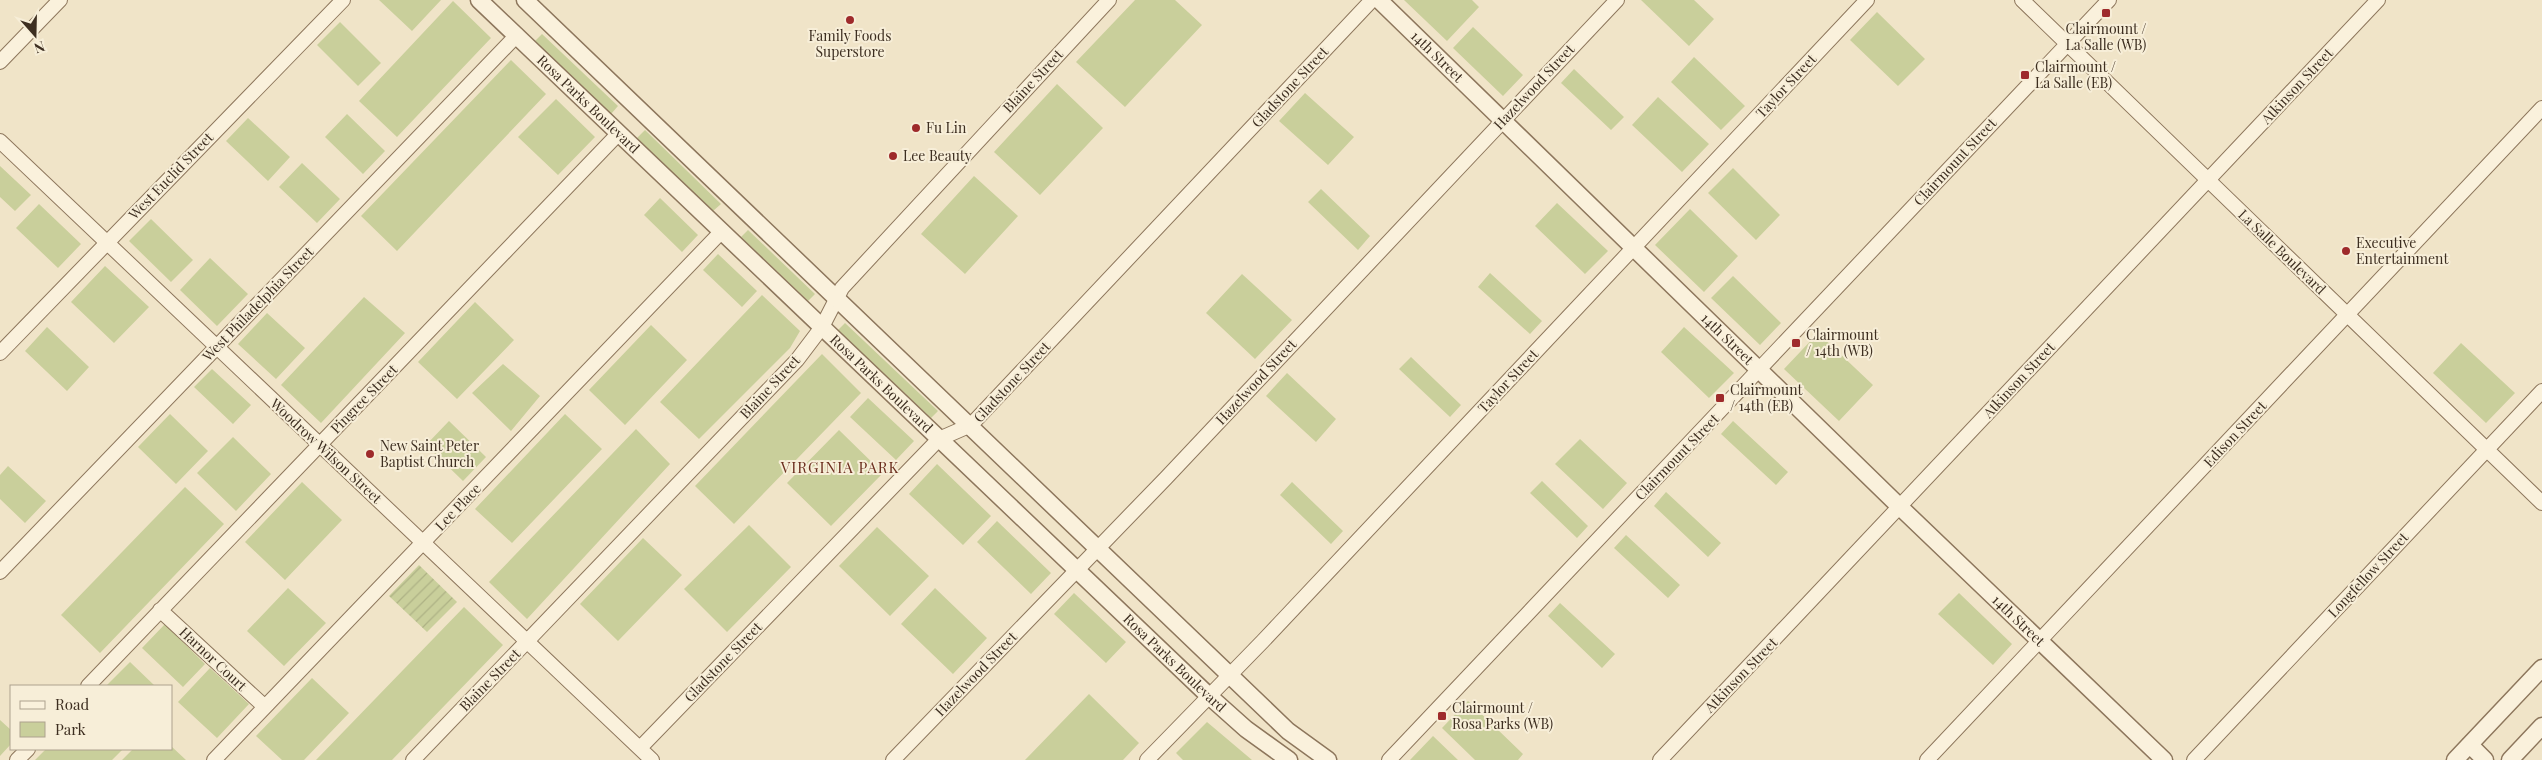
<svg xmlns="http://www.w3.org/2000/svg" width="2542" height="760" font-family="'Playfair Display',serif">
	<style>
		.green { fill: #c9cf9b }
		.garden { fill: url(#garden-furrows) }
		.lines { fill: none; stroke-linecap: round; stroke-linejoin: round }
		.minor-casing { stroke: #8d765c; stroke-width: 16 }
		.tertiary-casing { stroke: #8d765c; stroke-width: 19 }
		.minor { stroke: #faf1dc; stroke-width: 14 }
		.tertiary { stroke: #faf1dc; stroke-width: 16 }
		.poi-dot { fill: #9e2a2b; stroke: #f7eed8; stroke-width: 2 }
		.labels { text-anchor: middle; stroke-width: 4; stroke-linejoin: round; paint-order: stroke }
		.poi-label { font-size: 14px; fill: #3d2e20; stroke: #f7eed8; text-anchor: start }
		.street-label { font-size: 14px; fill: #3d2e20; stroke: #f7eed8 }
		.neighbourhood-label { font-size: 15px; letter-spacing: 1px; fill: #6b2e1e; stroke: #f7eed8 }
	</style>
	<defs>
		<pattern id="garden-furrows" width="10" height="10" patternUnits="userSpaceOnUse" patternTransform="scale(1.25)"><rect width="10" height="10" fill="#c9cf9b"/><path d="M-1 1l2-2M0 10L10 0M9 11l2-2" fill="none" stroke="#aeb285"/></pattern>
	</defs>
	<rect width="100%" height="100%" fill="#f0e4c8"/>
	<!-- green -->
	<path class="green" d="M379 0H441L412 31Z
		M1135 0H1175L1202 25 1125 107 1076 62Z
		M1404 0H1472L1479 7 1447 41Z
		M1641 0H1694L1714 19 1689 46Z
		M453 1 491 38 397 137 359 101Z
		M1877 12 1925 59 1898 86 1850 40Z
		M340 22 381 63 358 86 317 45Z
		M1473 27 1523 75 1503 96 1453 48Z
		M542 34 618 106 611 114 535 41Z
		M1694 57 1745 106 1721 130 1671 82Z
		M511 60 546 94 397 251 361 216Z
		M1574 69 1624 117 1611 130 1561 83Z
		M1057 84 1103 128 1040 195 994 152Z
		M1305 93 1354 137 1328 165 1279 121Z
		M1658 97 1709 144 1682 172 1632 125Z
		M556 99 595 137 558 175 518 137Z
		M347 114 385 151 363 174 325 137Z
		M248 118 290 157 268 181 226 141Z
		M645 130 721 204 713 211 637 138Z
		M302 163 340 199 317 223 279 187Z
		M0 166 31 195 15 211 0 197Z
		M1733 168 1780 215 1756 240 1708 193Z
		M974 176 1018 216 965 274 921 234Z
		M1321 189 1370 236 1358 250 1308 202Z
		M660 198 698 235 682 252 644 215Z
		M1557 203 1608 251 1585 274 1535 226Z
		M39 204 81 244 58 268 16 228Z
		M1690 209 1738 256 1704 292 1655 245Z
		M151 219 193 260 171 282 129 241Z
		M748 230 815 294 808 301 741 237Z
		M718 254 757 291 742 307 703 270Z
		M210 258 248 294 217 326 180 290Z
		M105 266 149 307 114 343 71 302Z
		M1490 273 1542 321 1530 334 1478 287Z
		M1242 274 1292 320 1255 359 1206 313Z
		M1733 276 1781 323 1760 345 1711 298Z
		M762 295 800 331 790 348 699 439 660 402Z
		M364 297 405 333 321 423 281 385Z
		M475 302 514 340 457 399 418 362Z
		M267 313 305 348 276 379 238 344Z
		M845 323 938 411 931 418 838 330Z
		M651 325 687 360 625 425 589 390Z
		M47 327 89 367 67 391 25 351Z
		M1684 327 1734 373 1709 398 1661 352Z
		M1818 333 1873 385 1839 421 1784 369Z
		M2461 343 2515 393 2486 423 2433 373Z
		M822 354 861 393 734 524 695 486Z
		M1411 357 1461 405 1450 417 1399 369Z
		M503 364 540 396 511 431 472 393Z
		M212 369 251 405 233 424 194 387Z
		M1287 373 1336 419 1316 442 1266 396Z
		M868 398 914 441 896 460 850 417Z
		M170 414 208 451 176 484 138 447Z
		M565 414 602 449 512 543 475 509Z
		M449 421 486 457 463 481 426 445Z
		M1733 421 1788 472 1776 485 1721 434Z
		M636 429 670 464 527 619 489 582Z
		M839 430 883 473 831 526 787 483Z
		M233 437 271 474 236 511 197 473Z
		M1580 439 1627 483 1603 509 1555 464Z
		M937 464 991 516 963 545 909 494Z
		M8 466 46 501 25 523 0 499V475Z
		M1542 481 1588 526 1577 538 1530 493Z
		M302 482 342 520 285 580 245 542Z
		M1292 482 1343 531 1331 544 1280 495Z
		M185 487 224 524 100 653 61 615Z
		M1666 492 1721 543 1708 557 1654 506Z
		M997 521 1051 573 1031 594 977 542Z
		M749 525 791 567 727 632 684 589Z
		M877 527 929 576 890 616 839 566Z
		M1626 535 1680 585 1668 598 1614 548Z
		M643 538 682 575 618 641 580 604Z
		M288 588 326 623 284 666 247 631Z
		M935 588 987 638 953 674 901 624Z
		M1074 593 1126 642 1106 663 1054 614Z
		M1959 593 2012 644 1993 665 1938 614Z
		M1560 603 1615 654 1602 668 1548 616Z
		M464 607 503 645 392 760H316Z
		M165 624 205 664 183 687 142 648Z
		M130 662 155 686H106Z
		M210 668 249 704 217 738 178 702Z
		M312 678 349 713 304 760H282L256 736Z
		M1089 694 1139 743 1123 760H1025Z
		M1468 701 1523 754 1518 760H1475L1442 728Z
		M0 720 11 730V744L0 756Z
		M1207 722 1252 760H1183L1176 753Z
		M1433 736 1458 760H1410Z
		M171 746 186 760H122L133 749H171Z
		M46 749H123L112 760H35Z"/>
	<!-- garden -->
	<path class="garden" d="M419 565 457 602 427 632 389 596Z"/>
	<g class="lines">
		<!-- minor casing -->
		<g class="minor-casing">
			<path id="minor" d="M2022 0 2542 503
				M0 62 60 0
				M0 141 652 760
				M0 353 343 0
				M0 572 517 35
				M160 610 265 707
				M88 686 619 133
				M640 748 939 439 971 425 1372 0
				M17 760 28 749
				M214 760 722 231
				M413 760 797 360 822 327 842 288 1109 0
				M893 760 1166 478 1617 0
				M1147 760 1263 641 1867 0
				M1389 760 2109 0
				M1660 760 2378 0
				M1927 760 2542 108
				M2194 760 2542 391"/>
		</g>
		<!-- tertiary casing -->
		<g class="tertiary-casing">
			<g id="tertiary">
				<path id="s1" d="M479 0 1209 696 1246 729 1289 760"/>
				<path d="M525 0 1288 731 1328 760"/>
				<path id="s2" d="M1379 0 1900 507 2164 760"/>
				<path d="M2470 745 2485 760"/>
				<path d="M2455 760 2542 668"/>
				<path d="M2510 760 2542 726"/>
			</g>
		</g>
		<!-- minor -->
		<use href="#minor" class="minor"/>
		<!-- tertiary -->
		<use href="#tertiary" class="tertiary"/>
	</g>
	<!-- markers -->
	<g class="poi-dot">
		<rect x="2101" y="8" width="10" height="10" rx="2.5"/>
		<circle cx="850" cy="20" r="5"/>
		<rect x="2020" y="70" width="10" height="10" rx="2.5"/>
		<circle cx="916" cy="128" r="5"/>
		<circle cx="893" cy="156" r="5"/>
		<circle cx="2346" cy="251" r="5"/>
		<rect x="1791" y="338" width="10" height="10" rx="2.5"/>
		<rect x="1715" y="393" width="10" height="10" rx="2.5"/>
		<circle cx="370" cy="454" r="5"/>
		<rect x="1437" y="711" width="10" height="10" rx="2.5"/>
	</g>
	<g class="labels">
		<!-- poi labels -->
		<g class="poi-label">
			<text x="2106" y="34" text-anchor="middle">Clairmount /<tspan x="2106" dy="16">La Salle (WB)</tspan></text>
			<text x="850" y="41" text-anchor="middle">Family Foods<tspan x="850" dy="16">Superstore</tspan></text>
			<text x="2035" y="72">Clairmount /<tspan x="2035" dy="16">La Salle (EB)</tspan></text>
			<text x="926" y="133">Fu Lin</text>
			<text x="903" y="161">Lee Beauty</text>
			<text x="2356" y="248">Executive<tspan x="2356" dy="16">Entertainment</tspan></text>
			<text x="1806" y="340">Clairmount<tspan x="1806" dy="16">/ 14th (WB)</tspan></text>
			<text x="1730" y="395">Clairmount<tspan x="1730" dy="16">/ 14th (EB)</tspan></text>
			<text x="380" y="451">New Saint Peter<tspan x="380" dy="16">Baptist Church</tspan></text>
			<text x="1452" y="713">Clairmount /<tspan x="1452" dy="16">Rosa Parks (WB)</tspan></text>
		</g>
		<!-- street labels -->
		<g class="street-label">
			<text dy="5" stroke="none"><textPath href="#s2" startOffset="81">14th Street</textPath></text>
			<text transform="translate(1033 81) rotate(-47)" y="5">Blaine Street</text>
			<text transform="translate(1786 86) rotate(-47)" y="5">Taylor Street</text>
			<text transform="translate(2297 86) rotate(-47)" y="5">Atkinson Street</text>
			<text transform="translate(1290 87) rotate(-47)" y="5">Gladstone Street</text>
			<text transform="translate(1534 87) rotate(-47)" y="5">Hazelwood Street</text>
			<text dy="5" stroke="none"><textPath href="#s1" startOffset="151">Rosa Parks Boulevard</textPath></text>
			<text transform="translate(1955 162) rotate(-47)" y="5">Clairmount Street</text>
			<text transform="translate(171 176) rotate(-46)" y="5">West Euclid Street</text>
			<text transform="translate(2282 252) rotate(44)" y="5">La Salle Boulevard</text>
			<text transform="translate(258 304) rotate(-46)" y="5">West Philadelphia Street</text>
			<text dy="5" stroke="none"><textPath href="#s2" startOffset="486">14th Street</textPath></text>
			<text transform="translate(2019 380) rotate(-47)" y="5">Atkinson Street</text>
			<text transform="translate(1508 381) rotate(-47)" y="5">Taylor Street</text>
			<text transform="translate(1012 382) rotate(-47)" y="5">Gladstone Street</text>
			<text transform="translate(1256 382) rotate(-47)" y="5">Hazelwood Street</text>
			<text dy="5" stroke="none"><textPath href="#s1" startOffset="556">Rosa Parks Boulevard</textPath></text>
			<text transform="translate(770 387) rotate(-47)" y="5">Blaine Street</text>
			<text transform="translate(364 399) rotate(-46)" y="5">Pingree Street</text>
			<text transform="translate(2235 434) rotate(-47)" y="5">Edison Street</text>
			<text transform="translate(326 451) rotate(43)" y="5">Woodrow Wilson Street</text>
			<text transform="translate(1677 457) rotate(-46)" y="5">Clairmount Street</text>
			<text transform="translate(458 507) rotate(-46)" y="5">Lee Place</text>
			<text transform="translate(2368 575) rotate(-47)" y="5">Longfellow Street</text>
			<text dy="5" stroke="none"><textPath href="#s2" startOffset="891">14th Street</textPath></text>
			<text transform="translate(213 659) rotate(43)" y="5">Harnor Court</text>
			<text transform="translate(723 662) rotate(-46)" y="5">Gladstone Street</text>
			<text dy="5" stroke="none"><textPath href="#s1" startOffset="961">Rosa Parks Boulevard</textPath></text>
			<text transform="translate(976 674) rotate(-46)" y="5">Hazelwood Street</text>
			<text transform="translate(1741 675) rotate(-46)" y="5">Atkinson Street</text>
			<text transform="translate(490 680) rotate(-46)" y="5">Blaine Street</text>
		</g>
		<!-- neighbourhood labels -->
		<g class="neighbourhood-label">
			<text x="840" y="473">VIRGINIA PARK</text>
		</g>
	</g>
	<!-- legend -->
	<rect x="10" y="685" width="162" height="65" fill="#f7eed8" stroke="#ada18e"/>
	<rect x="20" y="701" width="25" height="8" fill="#faf1dc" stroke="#ada18e"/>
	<text x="55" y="710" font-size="15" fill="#3d2e20">Road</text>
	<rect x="20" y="722" width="25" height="15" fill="#c9cf9b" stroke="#ada18e"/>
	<text x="55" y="735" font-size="15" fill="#3d2e20">Park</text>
	<!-- north arrow -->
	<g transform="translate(35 35) rotate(160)" stroke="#f7eed8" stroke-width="4" paint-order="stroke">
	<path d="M0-4L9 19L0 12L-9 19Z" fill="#3d2e20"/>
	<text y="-8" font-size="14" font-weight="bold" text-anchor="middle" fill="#3d2e20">N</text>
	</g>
</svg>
